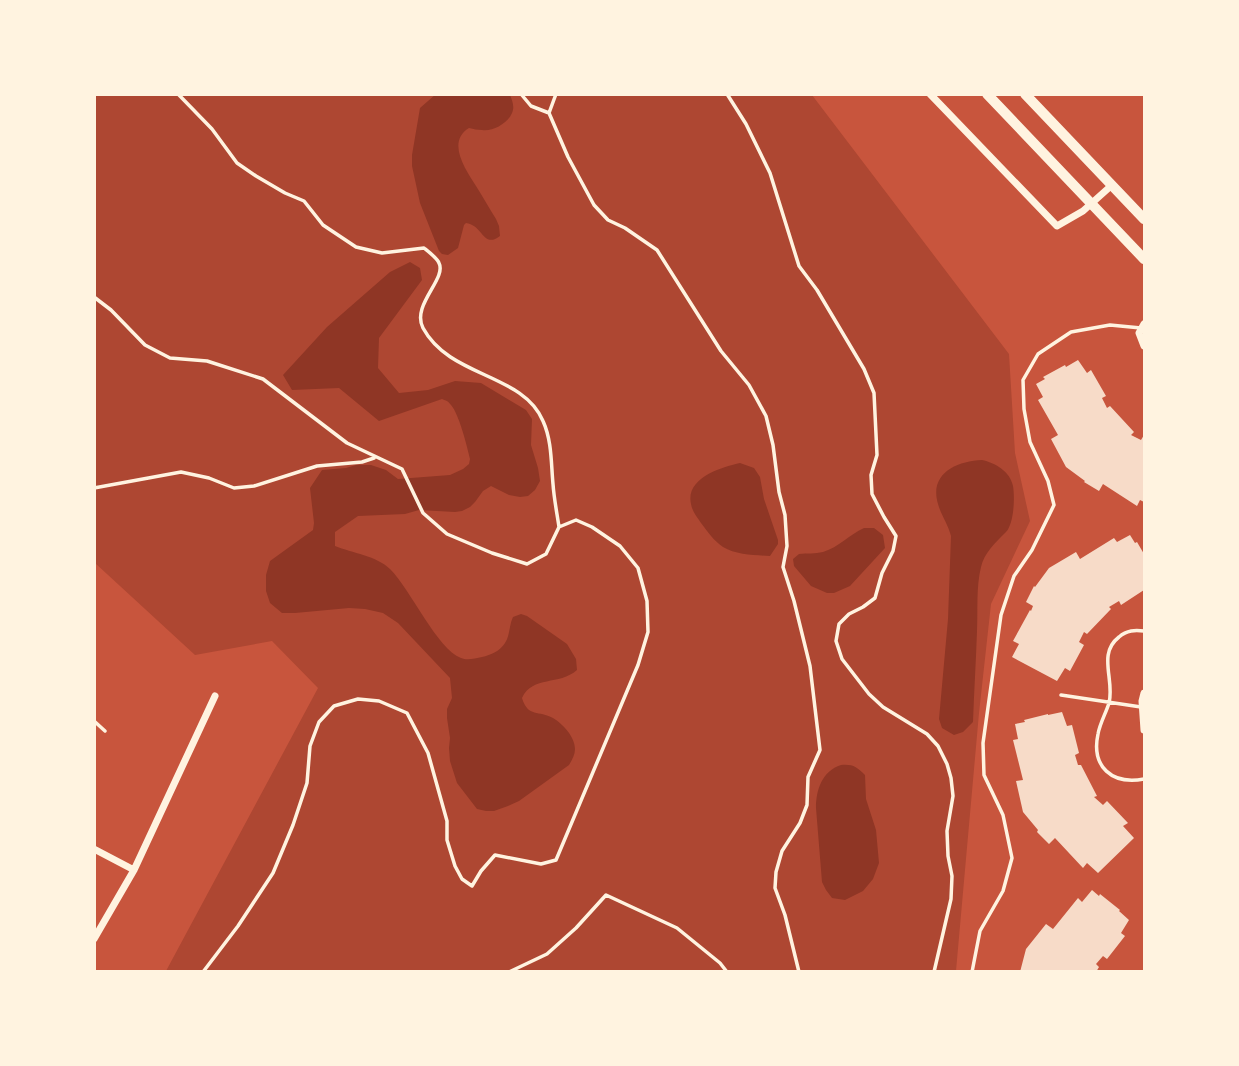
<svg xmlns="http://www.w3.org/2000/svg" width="1239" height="1066" font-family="'Alegreya Sans',sans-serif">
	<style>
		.green { fill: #ae4732 }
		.water { fill: #8f3625 }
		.building { fill: #f7dbc8 }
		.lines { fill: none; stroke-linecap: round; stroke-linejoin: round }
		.service { stroke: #fff3e0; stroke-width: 3.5 }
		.minor { stroke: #fff3e0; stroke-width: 7 }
		.primary { stroke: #fff3e0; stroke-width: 10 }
	</style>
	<rect width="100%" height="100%" fill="#c8553d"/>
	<!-- green -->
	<path class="green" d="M94 95H812L1009 354 1015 453 1030 521 991 604 979 713 956 971H166L318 688 272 641 195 655 95 563Z"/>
	<!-- water -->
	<path class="water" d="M436 94 510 95C512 100 515 107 512 113 508 123 492 132 482 130 477 130 474 129 469 128 446 142 466 170 476 186 483 197 489 208 496 219L499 226 500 236C483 249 483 225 466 223L464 225 458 248 448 255 442 254 439 251 420 203 412 166V155L420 108Z
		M410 262 420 268 422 280 379 338 378 368 399 393 428 390 455 381 481 383 526 410 532 419 531 445 538 468 540 481 535 490 528 496 520 497 509 495 491 486 483 491 475 502 470 507 462 511 455 512 419 510 405 514 358 516 335 532V546C352 553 377 556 390 569 411 590 437 649 461 658 468 661 475 658 482 657 491 655 500 651 505 643 510 636 509 625 513 617L521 614 527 616 567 644 576 659 577 670C559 686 533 675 522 698 528 718 539 710 553 718 563 724 575 737 575 749 575 755 572 760 569 765L519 801 508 806 494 811H486L477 809 457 783 450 761 449 748 450 738 447 718V709L452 698 450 678 398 623 383 613 365 609 349 608 295 613H282L270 603 266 591V575L270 561 313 530 314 523 310 488 322 470 346 468 356 465H371L386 470 398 479 450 475 463 469 469 464 470 459C467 446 459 414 451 405 448 401 447 401 442 399L379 421 339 388 292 390 283 375 327 327 390 272Z
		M982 460C995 463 1010 471 1013 486 1015 497 1014 524 1006 532 996 542 984 553 981 567 976 587 978 610 977 631 976 661 974 692 973 722L963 732 954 735 942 728 939 719 948 619 951 536C948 524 941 515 938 504 929 474 956 461 982 460Z
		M740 463 754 468 760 477 764 499 778 540V544L770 556C755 555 736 555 723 547 714 541 707 531 701 523 697 517 692 511 691 504 685 478 722 467 740 463Z
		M864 528H874L883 535 885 548 850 586 834 593H827L811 586 794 566 793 559 799 554C807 553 815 554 823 552 839 547 849 535 864 528Z
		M841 765C853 764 857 767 865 775L866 799 876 830 879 863 873 879 863 891 845 900 832 898 826 890 822 882 816 808C816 790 822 771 841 765Z"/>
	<!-- building -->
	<path class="building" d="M1078 360 1087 373 1091 370 1106 396 1102 398 1107 408 1110 406 1134 432 1131 435 1141 440 1144 435V502L1140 500 1137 506 1103 484 1099 491 1084 482 1085 481 1066 467 1051 439 1058 435 1038 400 1043 397 1036 384 1045 379 1043 377 1065 365 1066 367Z
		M1130 535 1135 543 1137 542 1144 554V590L1121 605 1119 601 1109 607 1111 609 1087 634 1084 632 1079 642 1084 645 1070 671 1065 668 1057 681 1012 657 1019 644 1013 641 1030 610 1031 611 1033 606 1026 602 1034 586 1035 587 1049 568 1076 552 1080 559 1114 538 1117 542Z
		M1062 712 1067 726 1072 725 1079 753 1075 755 1078 765H1081L1097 796 1094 797 1103 805 1107 801 1128 823 1123 826 1134 838 1098 873 1087 863 1083 868 1055 838 1049 844 1037 832 1038 830 1023 812 1016 781 1023 780 1013 740 1018 739 1015 724 1025 722 1024 720 1048 714V715Z
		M1092 890 1099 896 1100 894 1120 910 1119 911 1129 920 1121 933 1125 936 1107 959 1103 956 1096 964 1099 967 1096 972H1020L1026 949 1046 924 1053 929 1078 898 1082 902Z"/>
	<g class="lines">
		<!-- service -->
		<path class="service" d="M178 94 212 129 237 163 256 176 285 193 304 201 323 225 356 247 382 253 424 248C429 252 437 258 439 263 447 279 411 305 423 328 450 378 523 373 543 421 552 441 551 463 553 484 554 499 557 513 559 527
			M521 94 531 106 549 113 556 94
			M727 94 746 124 770 173 799 266 817 290 864 369 874 393 877 455 871 475 872 494 884 517 896 536 893 551 882 573 875 598 863 607 849 614 839 624 836 641 842 659 869 694 883 707 927 734 938 746 947 764 951 778 953 796 947 831 948 856 952 876 951 899 934 972
			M549 113 568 157 594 205 608 220 625 228 657 250 721 351 749 385 766 416 773 445 779 492 785 515 787 546 783 567 794 601 810 666 820 750 808 777 807 805 800 823 782 851 776 872 775 888 785 915 799 972
			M94 297 111 310 145 345 170 358 207 361 263 379 347 443 402 469 423 513 447 534 492 553 527 564 546 554 559 527 576 520 592 527 620 546 638 568 647 601 648 632 638 665 556 860 541 864 495 855 481 871 472 886 462 879 455 866 447 840V821L428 753 407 713 379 701 358 699 334 706 319 722 310 746 307 783 293 825 273 873 238 926 203 972
			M94 488 181 472 209 478 234 488 254 486 317 466 362 462 374 458
			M1144 631C1135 630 1127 630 1119 637 1097 654 1115 680 1109 703 1106 713 1100 723 1098 734 1091 767 1112 785 1144 779
			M1061 695 1141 707
			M94 721 105 731
			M509 972 547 954 576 928 606 895 677 928 720 963 727 972
			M972 972 980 931 1003 891 1012 858 1003 815 984 775 983 743 1001 615 1014 576 1032 550 1054 505 1048 481 1030 442 1024 409 1023 380 1038 354 1071 332 1110 325 1141 328"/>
		<!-- minor -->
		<path class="minor" d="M930 94 1057 226 1083 211 1112 185
			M1144 324 1139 333 1144 346
			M1144 693 1142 701 1144 730
			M94 849 134 870
			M94 939 134 870 215 696"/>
		<!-- primary -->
		<path class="primary" d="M987 94 1144 259
			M1025 94 1144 219"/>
	</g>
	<!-- border -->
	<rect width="1239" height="1066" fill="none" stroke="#fff3e0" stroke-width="192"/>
</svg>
